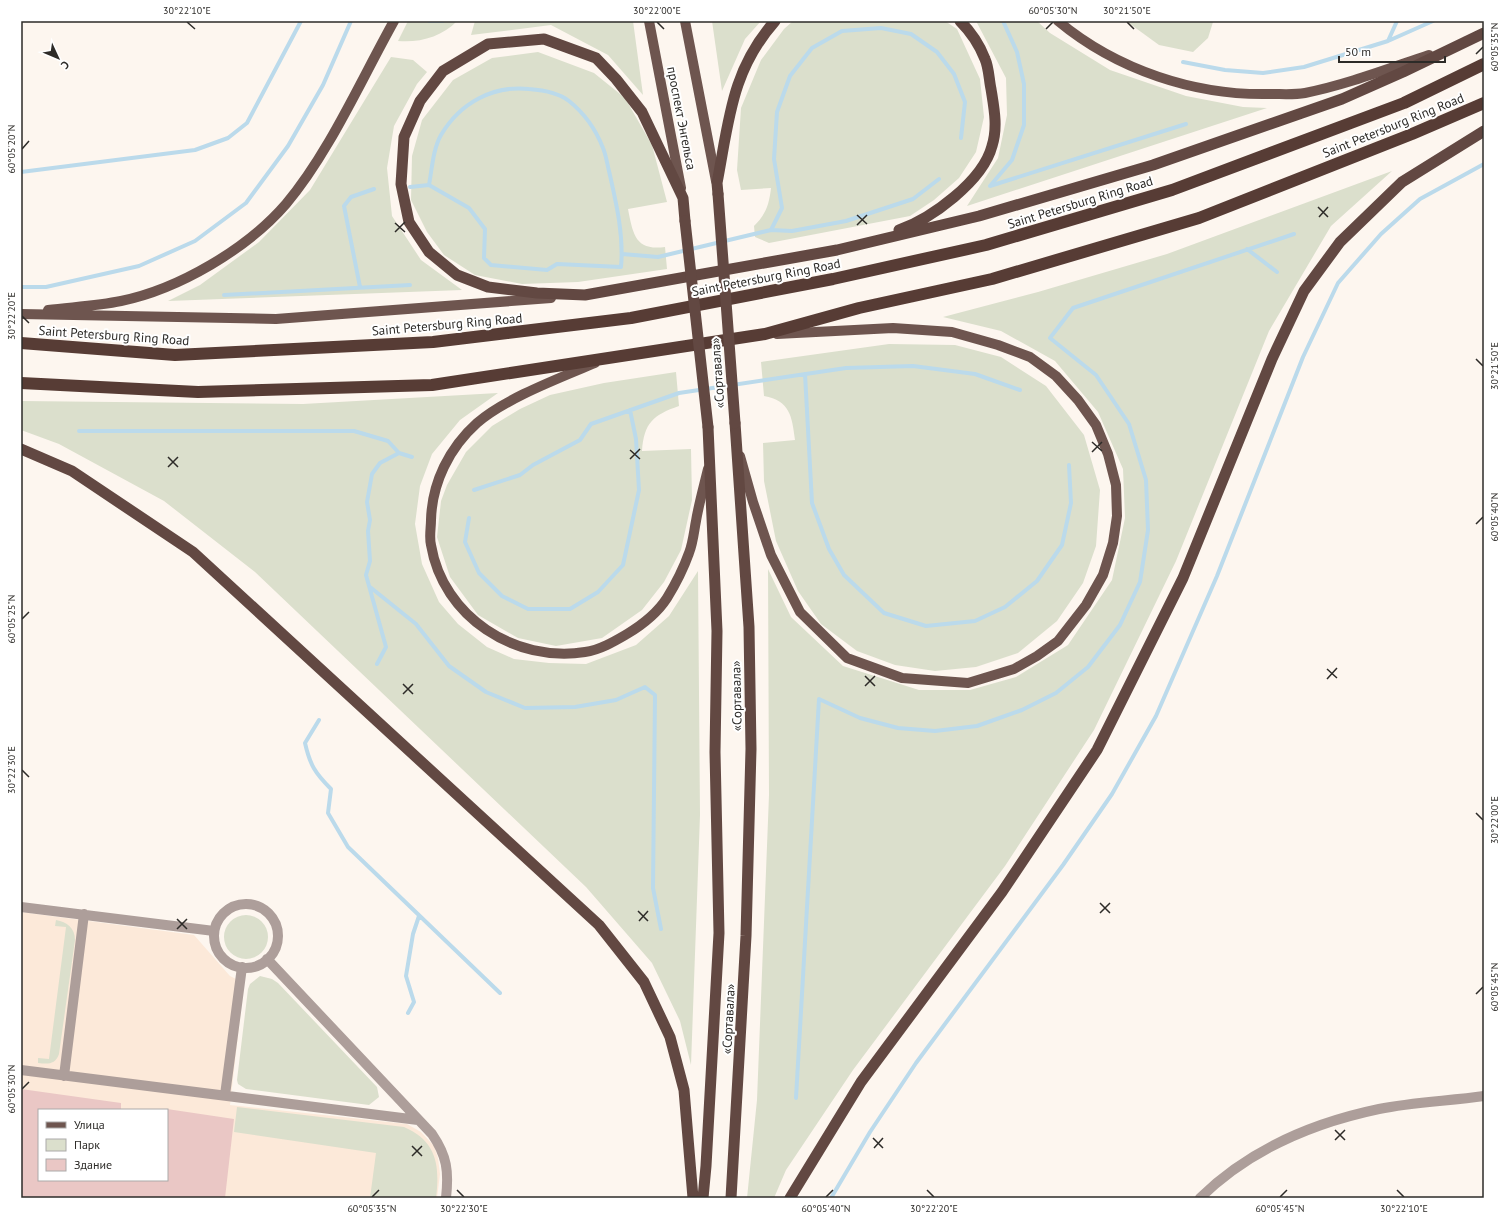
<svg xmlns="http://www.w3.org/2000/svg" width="1505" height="1219" font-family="'PT Sans',sans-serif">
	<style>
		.commercial { fill: #fce9d9; fill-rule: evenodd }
		.green { fill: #dbdfcc }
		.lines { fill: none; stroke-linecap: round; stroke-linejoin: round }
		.stream { stroke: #bbdaeb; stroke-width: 4 }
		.building { fill: #eac7c5 }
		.minor { stroke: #ad9e9a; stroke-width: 10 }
		.primary { stroke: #6e554f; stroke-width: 10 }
		.trunk { stroke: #624842; stroke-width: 11 }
		.motorway { stroke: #573c35; stroke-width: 12 }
		.trunk-bridge { stroke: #624842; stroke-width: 11 }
		.ticks { fill: none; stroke: #2d2b28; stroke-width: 1.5 }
		.labels { text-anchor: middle; stroke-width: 4; stroke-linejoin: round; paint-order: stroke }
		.street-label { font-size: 13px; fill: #2d2b28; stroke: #fff }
		.neatline { fill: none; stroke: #2d2b28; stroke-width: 1.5 }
		.ticks-label { font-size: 10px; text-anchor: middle; fill: #2d2b28 }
	</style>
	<rect width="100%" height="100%" fill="#fdf6ef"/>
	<!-- commercial -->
	<path class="commercial" d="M21 912 194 935 230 976 244 983 230 1105 407 1124 421 1132 434 1146 438 1158 440 1174 437 1198H21ZM39 1110H167V1180H39Z"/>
	<!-- green -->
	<path class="green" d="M408 21H457C442 37 419 43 398 41Z
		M475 21H633L643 95 608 55 551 25 471 35Z
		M712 21H761L745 39 722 91Z
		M793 21H945L957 29 980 79 984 117 976 152 959 178 934 200 910 216 769 243 755 237 754 226C766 214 769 205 771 188L741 190 737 170 741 108 761 60 784 29Z
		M976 21H1037L1050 33 1110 70 1186 96 1243 107 1267 108 967 206 998 158 1007 115 1006 78Z
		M1126 21H1213V22L1208 38 1193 52 1159 45Z
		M538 52 594 73 625 98 652 145 667 202 628 209C633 234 635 251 665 247L667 269 578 282 522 284 475 275 444 255 427 232 411 200 412 156 422 120 453 80 492 58Z
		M391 57 413 60 427 72 417 84 394 126 387 168 392 216 421 260 462 290 168 301 200 285 259 242 310 190Z
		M1392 171 1331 226 1269 331 1176 561 1094 730 1005 866 853 1070 786 1170 774 1198H747L757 1100 769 795 768 569 791 617 843 666 919 690H970L1016 677 1068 645 1112 580 1125 518 1123 469 1098 412 1055 361 1001 331 943 317 1038 292 1167 254Z
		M889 344 955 345 1001 357 1046 386 1084 435 1100 490 1096 546 1083 583 1057 621 1018 653 976 667 935 671 895 665 857 651 821 624 798 591 776 541 764 481 763 443 795 440C792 416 790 401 764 396L761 362Z
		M676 372 679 406C653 415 644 423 642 451L691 449 692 500 681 550 664 582 642 610 602 638 556 646 518 638 478 615 450 577 437 537 441 501 447 485 466 452 492 426 520 409 550 395 604 383Z
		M498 393 460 420 432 454 420 486 415 524 422 564 439 602 458 624 487 647 514 659 549 663 586 664 636 645 669 616 698 571 700 815 691 1065 680 1021 652 963 586 887 255 572 164 501 59 444 21 430V401L303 404Z
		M224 937a22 22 0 1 1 44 0a22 22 0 1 1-44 0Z
		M56 920C67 922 75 928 75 940L59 1054C55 1065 48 1064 38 1063V1058L49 1059 66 927 55 926Z
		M260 976 272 979 278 983 377 1087 379 1097 369 1105 246 1089 238 1084 237 1080 248 989 250 984Z
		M237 1107 404 1127C437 1141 440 1166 436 1198H370L376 1153 234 1132Z"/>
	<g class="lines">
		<!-- stream -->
		<path class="stream" d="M429 21H443
			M1003 21 1017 52 1024 84V125L1012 160 990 186 1186 124
			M1388 41 1397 21
			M1183 62 1225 70 1263 73 1304 67 1388 41 1433 21
			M21 172 195 150 228 138 247 123 301 21
			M410 187 429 185C432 169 433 149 441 135 460 103 493 85 529 89 542 90 559 93 569 101 584 113 596 130 603 148 606 155 607 163 609 171 616 202 624 235 621 267L557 264 547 270 491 265 484 258 485 229 469 208 429 185
			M771 230 782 208 774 159 777 112 790 76 812 48 842 31 881 28 911 34 937 52 954 74 965 102 961 138
			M1247 249 1277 272
			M622 254 658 257 771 230 792 231 846 221 913 199 939 179
			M21 287H46L139 266 195 241 246 203 288 146 323 85 351 21
			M360 287 344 206 351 197 374 189
			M224 295 410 285
			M805 374 812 503 829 549 844 575 884 613 926 626 975 621 1005 607 1037 581 1062 545 1071 503 1069 465
			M79 431H354L388 441 399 453
			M474 490 520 475 533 465 580 440 591 424 679 393 846 368 913 366 975 374 1020 390
			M469 518 465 542 479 573 502 596 528 609H570L598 592 623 565 639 490 636 439 630 410
			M370 587 416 624 449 666 486 692 525 708 575 707 616 700 645 687 655 695 653 888 661 929
			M377 664 386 647 366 575 370 561 368 531 370 520 367 502 372 474 380 463 399 453 412 457
			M319 720 305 743C310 765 315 773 331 789L328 813 348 847 500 993
			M408 1013 414 1002 406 976 413 934 419 916
			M796 1098 819 699 860 718 898 728 935 731 977 726 1022 710 1056 693 1088 667 1120 625 1140 582 1148 530 1146 480 1129 424 1096 375 1050 338 1073 308 1294 234
			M831 1198 870 1132 916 1063 1063 865 1112 794 1156 716 1217 576 1303 357 1338 283 1381 234 1420 199 1484 164"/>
	</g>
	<!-- building -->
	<path class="building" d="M21 1089 121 1103V1110H39V1180H167V1109L234 1119 225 1198H21Z"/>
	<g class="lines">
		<!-- minor -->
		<path class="minor" d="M214 936a32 32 0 1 1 64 0a32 32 0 1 1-64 0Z
			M21 907 214 931
			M267 959 432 1134C447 1156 449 1171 446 1198
			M21 1070 418 1120
			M64 1076 84 914
			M225 1095 242 967
			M1200 1198C1249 1150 1312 1123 1379 1109 1413 1102 1449 1101 1484 1096"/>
		<!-- primary -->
		<path class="primary" d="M649 21 681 188
			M685 21 716 181
			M1058 21C1117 70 1195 96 1271 94 1282 94 1294 95 1305 93 1346 85 1390 68 1429 55
			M48 310C72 307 97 306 121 301 179 289 247 249 286 204 329 153 361 80 394 21
			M21 314 276 319 551 298
			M595 363C560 378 506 398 477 423 449 448 432 483 431 520 431 528 429 537 431 545 443 617 515 663 585 652 600 650 615 641 627 634 642 625 658 612 667 598 675 585 684 567 689 553 693 543 694 531 696 521 699 503 704 486 708 469
			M740 456 753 502 771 555 800 612 847 658 902 678 968 683 1014 669 1037 656 1058 641 1086 605 1103 575 1113 543 1117 516 1116 485 1108 454 1096 425 1078 400 1056 376 1030 357 998 345 952 332 893 328 777 334"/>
		<!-- trunk -->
		<path class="trunk" d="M718 194 717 183C729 121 731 71 775 21
			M685 221 683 198 642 112 616 79 596 58 544 39 488 44 443 71 420 101 404 137 401 184 409 222 429 252 457 275 488 287 537 293 585 295 837 250 979 216 1153 165 1342 99 1403 72 1484 33
			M899 230C931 219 983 181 992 146 998 127 994 108 991 89 989 80 989 68 985 59 980 46 970 31 960 21
			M21 449 72 471 193 552 599 925 644 982 670 1037 684 1090 693 1198
			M703 1198 706 1166 719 933 715 752 717 631 708 427
			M731 1198 746 936 751 749 749 627 735 423
			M790 1198 861 1082 1002 892 1097 750 1183 578 1272 359 1304 291 1340 242 1402 182 1484 131"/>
		<!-- motorway -->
		<path class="motorway" d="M21 343 175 355 433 342 631 318 833 279 986 245 1172 190 1404 103 1484 64
			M21 383 198 392 432 385 765 334 859 308 992 279 1199 218 1412 134 1484 103"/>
		<!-- trunk-bridge -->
		<path class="trunk-bridge" d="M718 194 735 423
			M685 221 708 427"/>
	</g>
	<!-- ticks -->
	<path class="ticks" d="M187 22 195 29M657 22 664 29M1127 22 1134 29M1046 29 1053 22M1476 54 1483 47M22 149 29 141M1318 207 1328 217M857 215 867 224M1319 217 1328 207M395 223 405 232M857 225 867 215M395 232 405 222M22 316 29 323M1476 359 1483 366M1092 442 1102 451M630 450 640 459M1092 452 1102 442M168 457 178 467M630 459 640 449M168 467 178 457M1476 524 1483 517M22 619 29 612M1327 669 1337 678M865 676 875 686M1327 679 1337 668M403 684 413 694M865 686 875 676M403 694 413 684M22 770 29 777M1476 813 1483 820M1100 903 1110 913M638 911 648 921M1100 913 1110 903M177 919 187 929M639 921 648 911M177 929 187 919M1476 994 1483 987M22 1089 29 1082M1335 1130 1345 1140M873 1138 883 1148M1335 1140 1345 1130M412 1146 422 1156M874 1148 883 1138M412 1156 422 1146M457 1190 464 1197M927 1190 934 1197M1397 1190 1404 1197M372 1197 379 1190M826 1197 833 1190M1280 1197 1287 1190"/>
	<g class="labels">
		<!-- street labels -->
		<g class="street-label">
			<text transform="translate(682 118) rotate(79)" y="5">проспект Энгельса</text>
			<text transform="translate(1393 125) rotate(-22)" y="5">Saint Petersburg Ring Road</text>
			<text transform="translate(1080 202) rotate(-17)" y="5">Saint Petersburg Ring Road</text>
			<text transform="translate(766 277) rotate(-11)" y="5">Saint Petersburg Ring Road</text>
			<text transform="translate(447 324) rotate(-5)" y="5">Saint Petersburg Ring Road</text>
			<text transform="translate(114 335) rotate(4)" y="5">Saint Petersburg Ring Road</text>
			<text transform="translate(717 373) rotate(-94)" y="5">«Сортавала»</text>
			<text transform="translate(736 696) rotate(-91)" y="5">«Сортавала»</text>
			<text transform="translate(728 1019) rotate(-87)" y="5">«Сортавала»</text>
		</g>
	</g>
	<!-- border -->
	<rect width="1505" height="1219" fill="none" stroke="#ffffff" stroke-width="44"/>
	<!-- legend -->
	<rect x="38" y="1109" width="130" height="72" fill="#ffffff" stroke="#abaaa9"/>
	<rect x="46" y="1122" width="20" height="6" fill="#6e554f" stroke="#abaaa9"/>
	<text x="74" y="1129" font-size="12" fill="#2d2b28">Улица</text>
	<rect x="46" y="1139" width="20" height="12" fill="#dbdfcc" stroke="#abaaa9"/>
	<text x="74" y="1149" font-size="12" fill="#2d2b28">Парк</text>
	<rect x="46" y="1159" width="20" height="12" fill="#eac7c5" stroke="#abaaa9"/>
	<text x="74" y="1169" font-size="12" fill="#2d2b28">Здание</text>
	<!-- north arrow -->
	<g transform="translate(58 58) rotate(134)" stroke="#ffffff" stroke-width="3" paint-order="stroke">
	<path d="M0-3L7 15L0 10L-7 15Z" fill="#2d2b28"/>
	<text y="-6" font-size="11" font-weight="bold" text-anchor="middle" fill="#2d2b28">С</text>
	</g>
	<!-- scale -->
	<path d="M1339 56v6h106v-6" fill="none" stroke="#2d2b28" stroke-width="2"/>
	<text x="1345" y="56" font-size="12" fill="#2d2b28" stroke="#ffffff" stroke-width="3" paint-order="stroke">50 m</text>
	<rect x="22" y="22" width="1461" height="1175" class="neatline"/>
	<g class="ticks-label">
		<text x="187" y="14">30°22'10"E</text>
		<text x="657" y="14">30°22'00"E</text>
		<text x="1053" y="14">60°05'30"N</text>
		<text x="1127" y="14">30°21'50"E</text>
		<text transform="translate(1494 47) rotate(-90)" y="4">60°05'35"N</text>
		<text transform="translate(11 149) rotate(-90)" y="4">60°05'20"N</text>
		<text transform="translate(11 316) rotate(-90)" y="4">30°22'20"E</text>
		<text transform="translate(1494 366) rotate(-90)" y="4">30°21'50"E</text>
		<text transform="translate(1494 517) rotate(-90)" y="4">60°05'40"N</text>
		<text transform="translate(11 619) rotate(-90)" y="4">60°05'25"N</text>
		<text transform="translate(11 770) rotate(-90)" y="4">30°22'30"E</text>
		<text transform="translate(1494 820) rotate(-90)" y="4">30°22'00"E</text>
		<text transform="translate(1494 987) rotate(-90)" y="4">60°05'45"N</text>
		<text transform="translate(11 1089) rotate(-90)" y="4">60°05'30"N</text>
		<text x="372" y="1212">60°05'35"N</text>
		<text x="464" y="1212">30°22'30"E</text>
		<text x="826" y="1212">60°05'40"N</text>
		<text x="934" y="1212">30°22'20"E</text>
		<text x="1280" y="1212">60°05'45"N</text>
		<text x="1404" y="1212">30°22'10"E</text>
	</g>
</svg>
